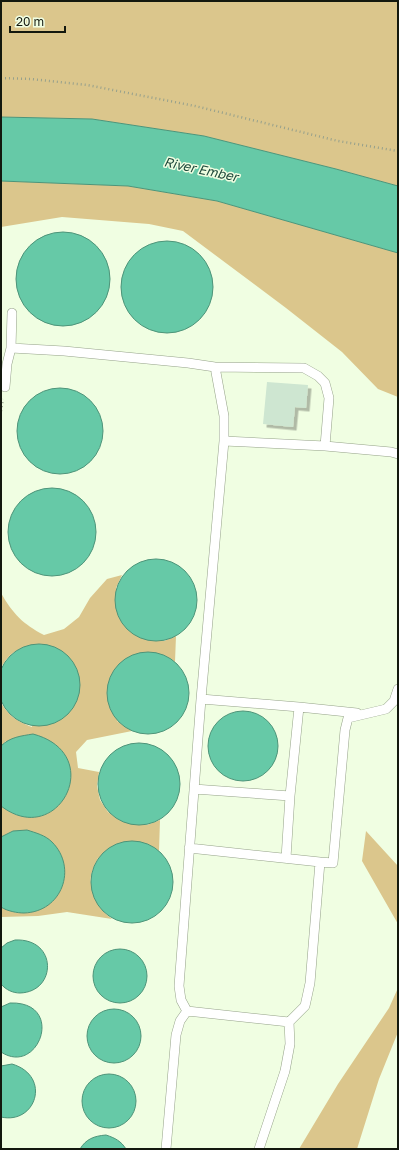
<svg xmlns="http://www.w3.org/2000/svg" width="399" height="1150" font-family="'Golos Text',sans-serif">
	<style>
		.green { fill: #dbc68c }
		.water { fill: #66c9a7; stroke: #4d9479 }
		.building { fill: #cee6d1; filter: url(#shadow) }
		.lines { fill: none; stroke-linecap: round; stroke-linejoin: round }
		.service-casing { stroke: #95a289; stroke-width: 10 }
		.path { stroke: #96a08c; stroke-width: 2.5; stroke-dasharray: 1 3; stroke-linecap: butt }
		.service { stroke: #fff; stroke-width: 9 }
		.labels { text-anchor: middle; stroke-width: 3; stroke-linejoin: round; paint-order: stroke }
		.water-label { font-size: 13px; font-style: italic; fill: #1e493b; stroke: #f0fee2 }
	</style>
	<defs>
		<filter id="shadow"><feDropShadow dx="3.5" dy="3.5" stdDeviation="0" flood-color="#0004"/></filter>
	</defs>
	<rect width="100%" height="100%" fill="#f0fee2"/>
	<!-- green -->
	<path class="green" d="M1 1H398V186L336 169 204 136 92 119 1 117Z
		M1 181 128 186 217 201 398 253V397L378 389 342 352 286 308 183 231 149 224 62 217 1 227Z
		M122 575 116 588 164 641 176 636 175 662 164 655 117 721 132 731 87 740 76 752 78 768 99 772 97 786 100 800 108 812 120 820 147 825 160 820 159 851 148 844 98 858C90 875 88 879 95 897 100 908 102 911 112 919L67 912 38 916 1 917V907L17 913 13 831 1 837V806C18 819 30 819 50 812L6 741 1 746V703C10 717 17 721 32 727L42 644C23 646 10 650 1 668V593C13 614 23 624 44 635L64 629 79 617 90 598 107 579Z
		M366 831 398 866V924L362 861Z
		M398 988V1032L379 1079 357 1149H299L338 1084 389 1008Z"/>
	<!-- water -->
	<path class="water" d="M1 117 92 119 204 136 336 169 398 186V253L217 201 128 186 1 181Z
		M16 279a47 47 0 1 1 94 0a47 47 0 1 1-94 0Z
		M121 287a46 46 0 1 1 92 0a46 46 0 1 1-92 0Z
		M17 431a43 43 0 1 1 86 0a43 43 0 1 1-86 0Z
		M8 532a44 44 0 1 1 88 0a44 44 0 1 1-88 0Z
		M115 600a41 41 0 1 1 82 0a41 41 0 1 1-82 0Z
		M-2 685a41 41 0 1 1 82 0a41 41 0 1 1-82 0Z
		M107 693a41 41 0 1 1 82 0a41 41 0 1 1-82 0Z
		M208 746a35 35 0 1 1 70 0a35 35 0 1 1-70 0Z
		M33 734C108 754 58 850 1 806V746C10 737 21 736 33 734Z
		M98 784a41 41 0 1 1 82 0a41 41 0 1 1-82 0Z
		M27 830C36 833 45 835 52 842 78 868 62 912 24 913 17 913 7 911 1 907V837L13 831Z
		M91 882a41 41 0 1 1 82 0a41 41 0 1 1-82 0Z
		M15 940C58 938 57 992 20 993 13 993 6 990 1 984V948L7 943Z
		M93 976a27 27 0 1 1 54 0a27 27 0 1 1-54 0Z
		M10 1003C66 1001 39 1077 1 1052V1007Z
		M87 1036a27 27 0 1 1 54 0a27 27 0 1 1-54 0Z
		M12 1064C52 1076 36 1125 1 1117V1066Z
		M82 1101a27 27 0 1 1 54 0a27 27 0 1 1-54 0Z
		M106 1135C115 1138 121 1141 126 1149H80C86 1139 94 1136 106 1135Z"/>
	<!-- building -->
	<path class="building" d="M267 382 308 385 306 408 295 407 293 427 263 424Z"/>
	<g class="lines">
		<!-- service casing -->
		<g class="service-casing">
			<path id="service" d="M11 348 64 351 188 363 215 367 304 368 318 376 325 383 329 398 325 446 224 441V416L215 367
				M5 387 7 364 11 348 12 313
				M325 446 391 452 398 454
				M201 699 299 707
				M194 789 290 796
				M189 848 320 862 310 983 305 1006 289 1022
				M286 858 290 796 299 707 357 713
				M320 862 333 863 345 730 348 718 386 709 394 701 398 689
				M187 1011 289 1022 290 1044 285 1071 259 1149
				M166 1149 176 1035 180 1021 187 1011 181 1000 179 986 201 699 224 441"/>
		</g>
		<!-- path -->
		<path class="path" d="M1 78 31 79 87 85 195 106 338 141 398 151
			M1 411 3 399"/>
		<!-- service -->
		<use href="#service" class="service"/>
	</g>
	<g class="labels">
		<!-- water labels -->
		<g class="water-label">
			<text transform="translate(201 169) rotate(12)" y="5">River Ember</text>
		</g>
	</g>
	<!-- border -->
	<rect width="399" height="1150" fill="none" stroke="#13180e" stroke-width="4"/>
	<!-- scale -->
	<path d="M10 26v6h55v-6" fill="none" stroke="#13180e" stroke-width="2"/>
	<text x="16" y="26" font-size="12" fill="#13180e" stroke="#f0fee2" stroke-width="3" paint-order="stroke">20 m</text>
</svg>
